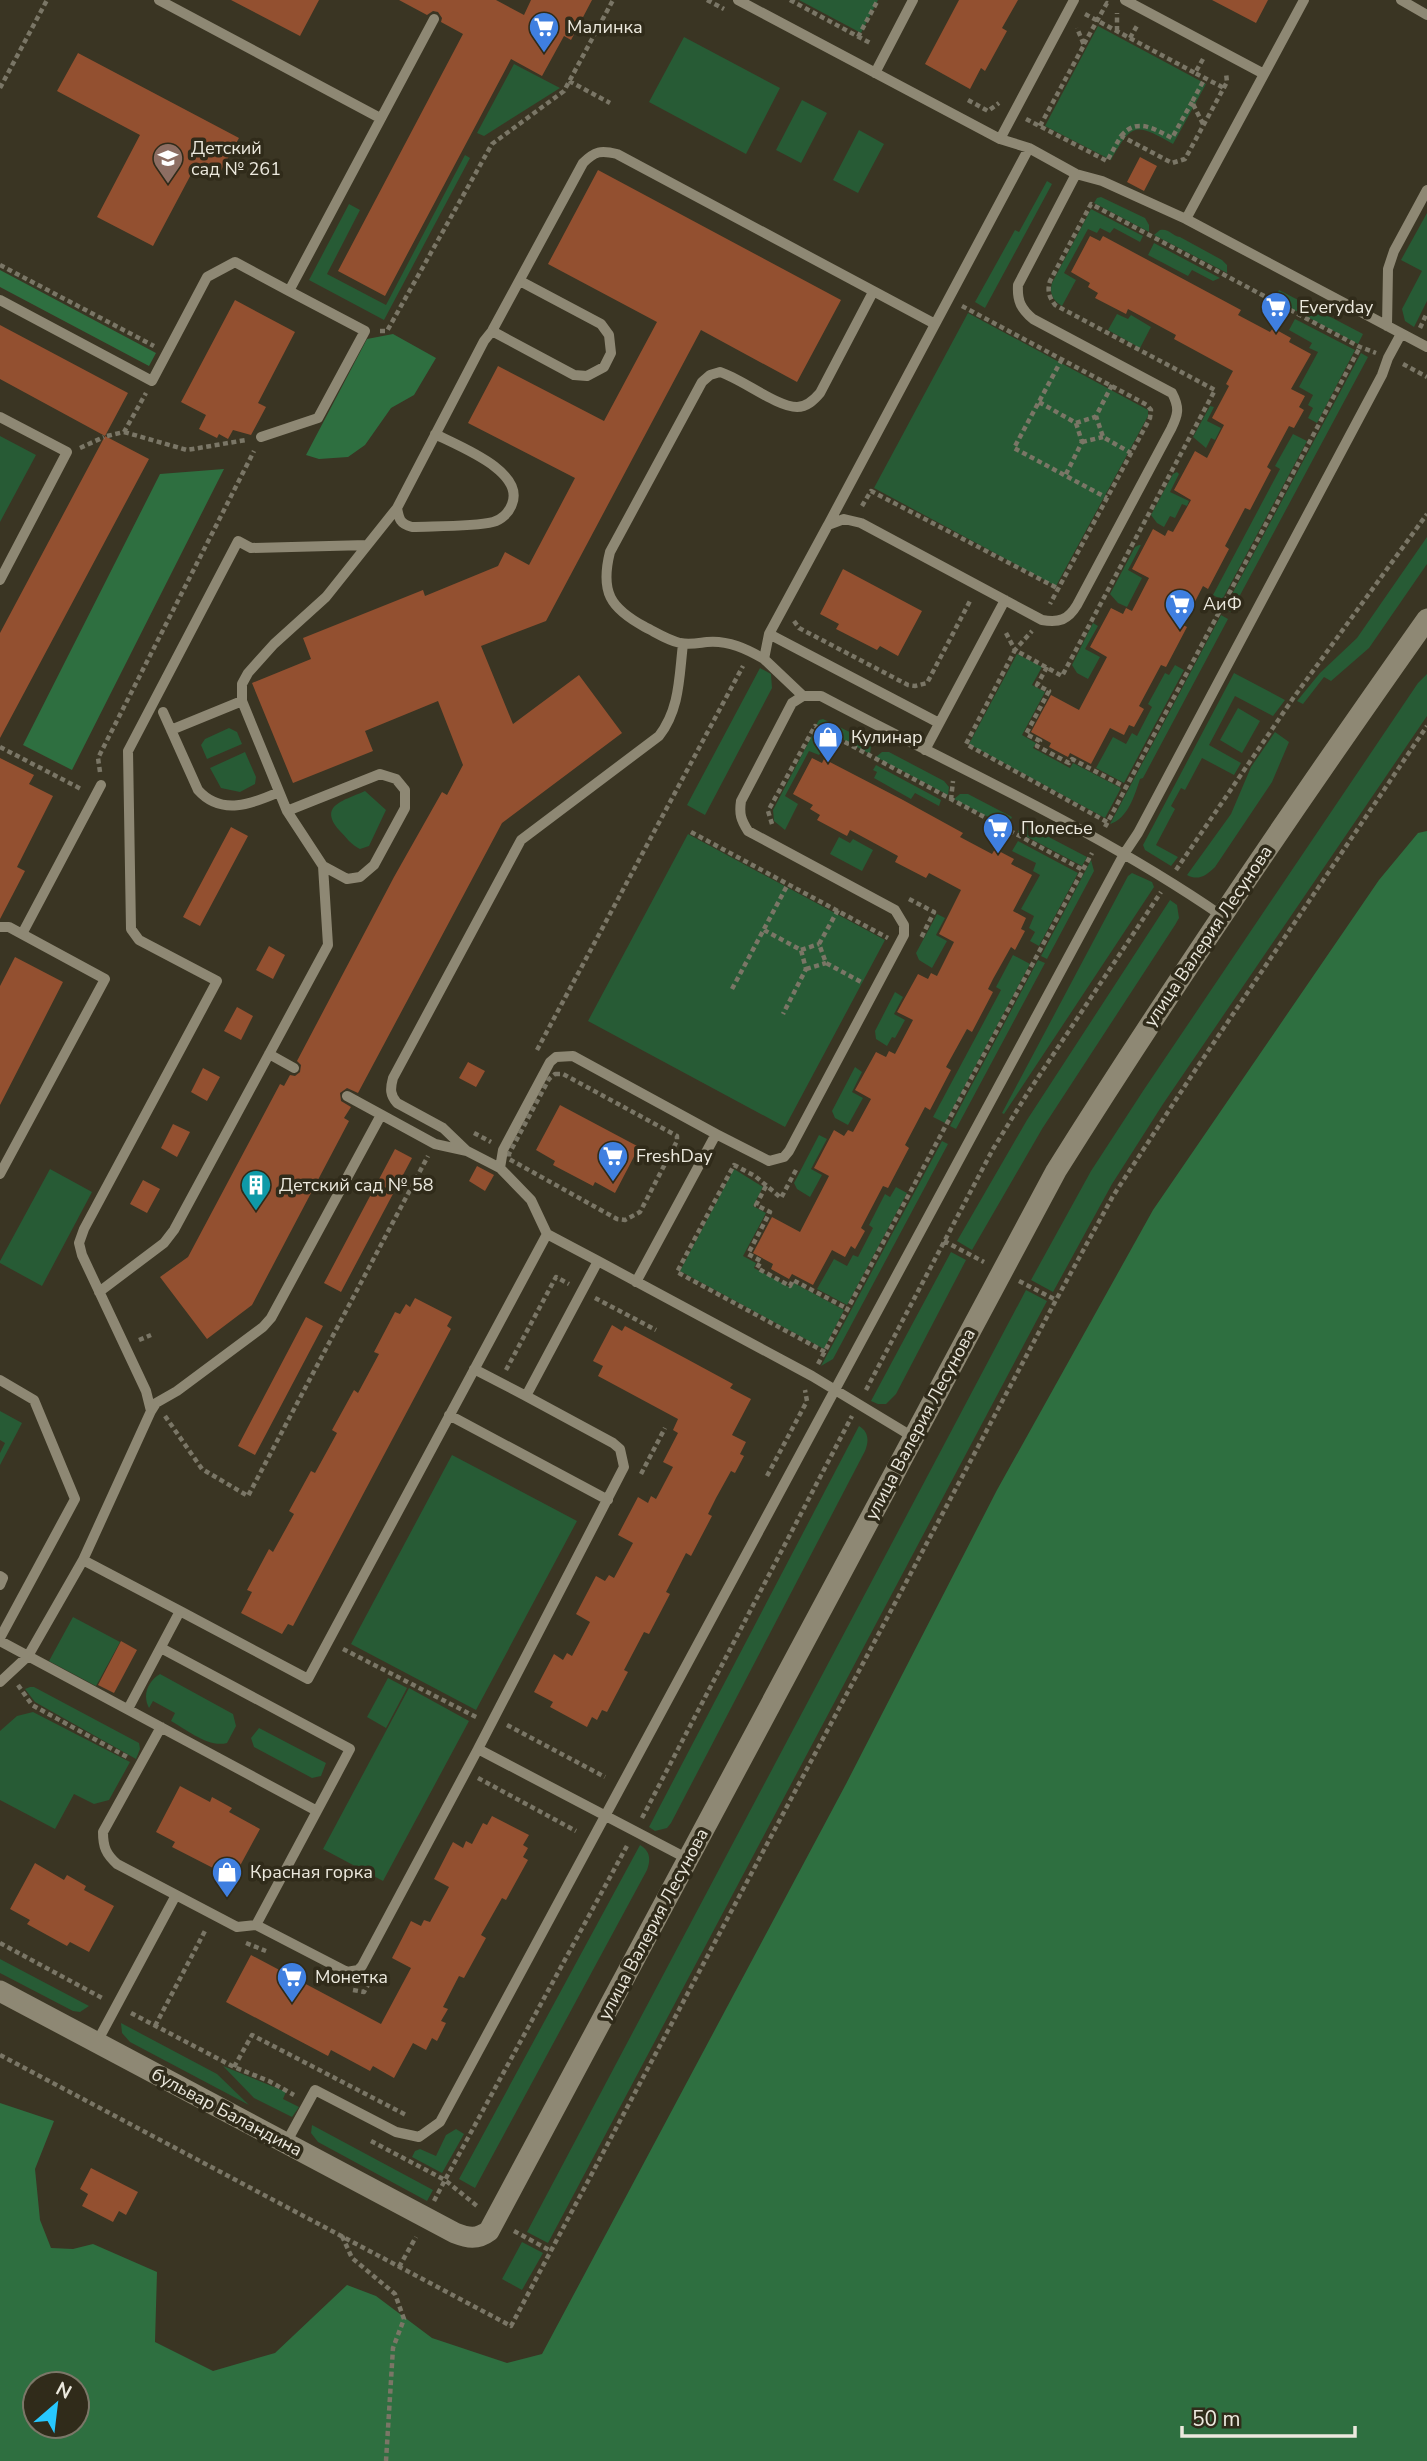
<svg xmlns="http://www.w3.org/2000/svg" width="1427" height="2461" font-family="'Nunito Sans',sans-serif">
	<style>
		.green { fill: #275b35 }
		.forest { fill: #2e6f40; fill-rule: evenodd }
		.building { fill: #935030 }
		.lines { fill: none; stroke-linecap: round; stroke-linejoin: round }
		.path { stroke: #7a7666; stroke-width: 4.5; stroke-dasharray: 5 3.5; stroke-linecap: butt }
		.lane { stroke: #8e8874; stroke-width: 10 }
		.secondary { stroke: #8e8874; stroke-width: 21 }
		.labels { text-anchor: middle; stroke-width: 7; stroke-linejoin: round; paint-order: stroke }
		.poi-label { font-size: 18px; fill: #ece9de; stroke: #302b1a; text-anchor: start }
		.street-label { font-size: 18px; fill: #ece9de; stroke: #302b1a }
	</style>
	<rect width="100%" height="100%" fill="#3a3523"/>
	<!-- green -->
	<path class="green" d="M799 0H878L861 33Z
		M1098 26 1206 84 1173 144C1136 123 1132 122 1111 160L1045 126Z
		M684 37 780 88 746 154 649 102Z
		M514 64 560 88 484 136 477 133Z
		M802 100 827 113 801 163 776 150Z
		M859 130 884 144 858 193 833 180Z
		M465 155 470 158 384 320 309 280 349 204 360 210 327 274 386 305Z
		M1047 181 1052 184 985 308 975 302 1015 230 1019 232Z
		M1101 197 1145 218 1149 225V232L1094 203 1097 198Z
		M1091 209 1143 236 1140 242 1114 228 1110 233 1100 228 1097 233 1088 229 1064 273 1076 280 1062 306C1053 301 1049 293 1052 283Z
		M1427 213V301L1414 327 1405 321 1402 309 1422 271 1401 260Z
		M1160 230C1169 228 1172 236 1180 237L1222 260 1227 265V273L1154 235Z
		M1154 243 1220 278 1213 281 1192 270 1188 276 1148 255Z
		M1279 290 1363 334 1358 344 1274 299Z
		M968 313 1148 410V416L1056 586 874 488Z
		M1117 314 1128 319 1131 315 1151 327 1140 348 1108 330Z
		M1295 319 1355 350 1317 423 1308 418 1313 408 1308 405 1313 395 1299 387 1318 352 1309 348 1312 343 1289 330Z
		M1361 353 1368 357 1231 612 1224 609Z
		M1210 406 1214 407 1207 421 1221 428 1215 440 1211 438 1206 448 1193 437Z
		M1293 434 1307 441 1222 600 1213 595 1280 469 1275 466Z
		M0 436 36 455 0 522Z
		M1177 472 1179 474 1170 492 1189 501 1187 506 1182 504 1175 518 1170 516 1164 527 1157 523 1151 515 1173 474Z
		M1427 537V564L1369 648 1331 681 1324 677 1303 704 1297 701 1320 673 1357 638Z
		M1139 545H1141L1128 570 1142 578 1127 607 1118 603 1110 594 1135 547Z
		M1221 615 1228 619 1143 778 1140 779C1135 794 1128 819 1110 824Z
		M1093 623 1098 626 1085 649 1100 657 1088 679 1077 673 1072 665Z
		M1017 654 1042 667 1032 685 1045 692 1022 735 1036 743 1033 748 1070 768 1073 763 1121 788 1105 818 969 744Z
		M1175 665 1184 670 1124 783 1096 768 1113 737 1126 744 1132 733 1137 736 1152 707 1148 704 1165 673 1169 675Z
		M760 668 771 674 772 688 705 815 687 805Z
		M1234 673 1285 700 1273 716 1235 696 1209 745 1241 763 1234 775 1202 758 1185 790 1181 788 1171 806 1175 809 1156 845 1178 857 1171 866 1145 850 1143 845Z
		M1427 674V716L1163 1104 1112 1184 1053 1292 1031 1280 1091 1171 1143 1091 1418 683Z
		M1238 708 1260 721 1242 753 1220 740Z
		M823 719 866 740 871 746 870 754 816 725 819 720Z
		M229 728 237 732 242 744 207 759 201 745 205 739Z
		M814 732 833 742 826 754 822 751 819 755 809 751 785 796 798 804 785 830 774 821 773 810Z
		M1275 732 1289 742 1272 782 1215 867C1206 876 1198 881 1187 875L1231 814 1251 767Z
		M245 752 256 777 255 784 240 792 221 788 210 768Z
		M882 752H889L944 781 949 787 948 795 876 757Z
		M876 765 941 800 939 806 915 793 911 799 874 778 877 772 873 770Z
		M365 791 386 810 369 846 360 849C351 845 346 837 339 830 317 805 346 800 365 791Z
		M960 794H968L1012 817 1007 827 954 799Z
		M1022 823 1087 857 1082 866 1018 832Z
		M688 834 885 940 785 1127 588 1021Z
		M839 837 850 843 853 839 873 850 862 871 830 854Z
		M1018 841 1078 873 1039 946 1030 941 1035 932 1029 928 1034 916 1021 909 1040 875 1033 871 1036 863 1012 851Z
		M1091 860 1094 871 1047 959 1041 956Z
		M1132 873 1152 882 1154 887 1004 1114 1002 1113 1128 876Z
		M1170 900 1177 905 1179 918 1175 925 1042 1129 972 1250 957 1241 1027 1120Z
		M937 914 945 918 936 935 947 941 932 968 919 960 916 953Z
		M1013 955 1030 964 945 1123 933 1117 1001 990 996 987Z
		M1038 960 1045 963 956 1129 950 1126Z
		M895 992 903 997 894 1014 905 1020 895 1038 892 1037 887 1046 876 1039 875 1031Z
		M855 1067 862 1072 852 1092 863 1098 848 1125 835 1118 832 1111Z
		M819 1135 827 1139 811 1169 822 1175 810 1197 797 1189 794 1183Z
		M942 1141 948 1144 833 1359 821 1366Z
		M50 1169 92 1192 42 1286 0 1263V1261Z
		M734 1169 763 1187 753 1206 766 1213 743 1256 756 1263 754 1268 791 1288 794 1283 844 1310 824 1349 680 1271Z
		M896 1187 907 1193 847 1305 817 1289 834 1259 847 1266 853 1255 858 1257 873 1228 869 1225 885 1194 890 1197Z
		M951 1252 966 1260 896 1394 886 1404H878L871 1401Z
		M1026 1290 1047 1301 548 2243 527 2232Z
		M0 1411 22 1423 0 1465V1453L5 1443 0 1440Z
		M859 1426C869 1432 869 1441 865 1451L671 1823 667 1828 655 1831 649 1827Z
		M452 1455 577 1521 476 1710 351 1644Z
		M73 1617 120 1642 96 1686 49 1661Z
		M160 1674 233 1714 236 1726 227 1743C209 1748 187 1730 171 1721L175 1713 153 1701 149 1708C142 1695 148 1681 160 1674Z
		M388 1678 407 1688 386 1728 367 1717Z
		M30 1687H34L139 1743 140 1749 136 1759 35 1702 25 1689Z
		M409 1688 469 1721 383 1881 323 1849Z
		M33 1712 130 1762 109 1800 94 1804 74 1794 55 1829 0 1800V1731L17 1716Z
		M259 1728 326 1763 321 1776 312 1778 254 1747 251 1738Z
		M640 1845C650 1851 651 1859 647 1870L475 2188 459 2179Z
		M0 1959 89 2006 80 2012 73 2011 0 1973Z
		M121 2023 217 2074 249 2105 130 2042 122 2033Z
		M223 2066 286 2092 283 2099 299 2107 292 2117 254 2098Z
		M312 2125 433 2190 427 2201 318 2142 311 2133Z
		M456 2129 464 2134 442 2173 412 2157 415 2151 420 2149 436 2156 446 2135Z
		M522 2242 543 2253 522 2290 502 2279Z"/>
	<!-- forest -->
	<path class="forest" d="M0 270 156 353 149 366 0 287Z
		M393 334 436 358 414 395 391 408 365 445 348 457 319 459 306 455 367 339Z
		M224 469 72 770 23 745 160 474Z
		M1427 831V2461H0V2103L54 2121 35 2169 40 2220 51 2248 73 2249 93 2244 157 2272 155 2342 213 2371 275 2353 347 2285 376 2296 432 2338 507 2363 542 2354 846 1784 997 1490 1153 1210 1379 880 1418 833ZM35 2384H77V2426H35Z"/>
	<!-- building -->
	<path class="building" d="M231 0H319L300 36Z
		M399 0H496L524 15 531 0H592L571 40 564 36 542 76 511 59 385 296 338 271 463 34 441 22 442 18 438 12 433 11 427 15Z
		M959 0H1018L1002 28 1007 31 985 71 981 68 970 89 925 64Z
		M1212 0H1268L1256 23Z
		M78 53 239 138 218 176 196 165 153 246 97 217 140 135 57 91Z
		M1140 157 1157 166 1144 191 1127 182Z
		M598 170 841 300 797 382 701 330 546 621 481 646 513 724 579 675 622 733 502 823 358 1093 347 1088 340 1093 341 1101 351 1107 344 1118 349 1121 252 1305 207 1339 160 1277 188 1257 280 1084 284 1086 290 1075 295 1076 300 1072 301 1065 297 1061 394 877 442 792 447 795 463 765 438 701 365 731 373 751 293 783 252 683 311 659 303 638 423 590 425 596 498 566 505 552 529 565 575 478 468 423 498 366 604 421 657 322 548 264Z
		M1090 236 1100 241 1103 236 1241 310 1238 315 1270 332 1273 328 1291 338 1289 342 1311 354 1291 389 1305 396 1299 407 1304 410 1294 428 1289 426 1267 467 1271 470 1250 510 1245 508 1225 546 1229 549 1208 589 1203 586 1183 625 1187 627 1166 667 1161 665 1139 706 1144 709 1134 727 1129 725 1124 735 1110 728 1091 764 1070 753 1068 757 1049 747 1051 743 1031 732 1051 695 1079 710 1107 657 1090 647 1111 608 1123 614 1126 608 1132 611 1149 578 1132 569 1153 529 1165 536 1168 530 1173 532 1191 500 1174 490 1195 451 1207 458 1224 425 1212 418 1229 386 1226 384 1233 371 1174 339 1176 335 1128 309 1126 314 1095 298 1098 293 1088 287 1090 283 1071 272Z
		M235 300 295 332 258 403 266 407 251 435 233 430 228 439 219 434 217 438 199 429 206 415 181 402Z
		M0 325 128 393 105 436 0 379Z
		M105 436 149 459 0 738V633Z
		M843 569 922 611 898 656 880 646 877 650 836 629 839 624 820 614Z
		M0 758 34 775 29 784 53 796 17 867 25 871 0 919Z
		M812 758 822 763 824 759 903 800 963 833 960 837 992 854 995 849 1014 859 1011 864 1032 875 1013 911 1026 918 1021 929 1025 931 1015 950 1011 947 993 979 988 989 993 992 972 1032 967 1029 946 1067 951 1070 930 1110 925 1107 905 1145 909 1148 888 1188 883 1186 861 1228 865 1231 855 1249 851 1246 845 1257 832 1250 813 1285 792 1274 789 1279 771 1269 773 1264 753 1253 772 1217 800 1232 829 1176 814 1168 834 1130 844 1136 848 1130 853 1132 871 1099 855 1090 876 1052 886 1057 889 1051 895 1054 913 1020 897 1012 918 974 928 979 931 973 937 976 954 942 939 934 961 890 929 873 926 878 895 862 898 856 850 830 847 836 817 820 820 815 810 809 813 805 793 794Z
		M231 827 248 836 200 926 183 917Z
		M269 946 285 955 273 979 256 970Z
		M15 957 63 982 0 1105V986Z
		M237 1007 253 1016 241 1040 224 1031Z
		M468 1062 485 1071 476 1087 459 1078Z
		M203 1068 220 1077 207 1101 191 1092Z
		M560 1105 639 1147 615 1193 595 1182 593 1186 553 1165 555 1161 536 1150Z
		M173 1124 190 1132 177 1157 161 1148Z
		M395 1149 412 1158 341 1292 324 1283Z
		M477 1166 494 1175 485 1191 469 1181Z
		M143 1180 160 1189 147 1213 130 1204Z
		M415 1298 452 1317 447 1326 451 1329 293 1626 288 1624 282 1634 241 1613 252 1592 247 1590 269 1549 273 1552 294 1514 289 1511 311 1471 315 1473 337 1433 332 1430 354 1390 358 1393 379 1354 374 1352 395 1312 400 1314 406 1304 410 1307Z
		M306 1317 323 1326 255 1455 238 1446Z
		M612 1325 622 1331 625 1326 685 1358 733 1384 730 1388 751 1399 732 1435 746 1442 740 1454 744 1456 735 1473 731 1471 716 1498 708 1514 712 1516 691 1556 686 1553 666 1592 670 1594 649 1634 644 1632 624 1670 628 1672 607 1712 602 1710 597 1720 592 1717 587 1727 550 1707 553 1702 534 1692 554 1654 563 1660 567 1653 572 1656 590 1622 576 1614 596 1576 605 1581 609 1575 614 1578 633 1543 618 1535 638 1497 648 1503 651 1496 656 1499 673 1467 663 1462 678 1433 673 1430 678 1419 598 1376 603 1366 593 1361Z
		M121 1641 137 1650 114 1693 98 1685Z
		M180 1786 210 1802 212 1797 232 1808 229 1812 260 1829 235 1875 215 1864 213 1868 172 1847 175 1842 156 1832Z
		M492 1816 529 1835 523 1845 528 1848 523 1857 528 1860 506 1900 502 1898 481 1935 486 1938 464 1978 459 1976 443 2007 448 2009 441 2021 446 2023 437 2041 432 2038 426 2050 413 2043 394 2078 373 2066 370 2071 331 2050 328 2056 226 2002 251 1955 381 2024 411 1968 392 1958 411 1921 421 1926 424 1920 430 1922 449 1887 434 1879 453 1842 463 1848 466 1841 472 1844 483 1823 487 1825Z
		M35 1863 64 1880 67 1875 86 1886 84 1890 114 1906 89 1952 70 1942 67 1946 27 1924 30 1920 10 1909Z
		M91 2168 138 2192 126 2215 119 2211 113 2222 82 2206 88 2194 80 2189Z"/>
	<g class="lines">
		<!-- path -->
		<path class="path" d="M707 0 724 9
			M790 0 872 44
			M1085 14 1195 73
			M1117 31V13
			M858 37 878 0
			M1130 38 1138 24
			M1084 44 1107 3 1110 5
			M1203 59 1195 73 1224 88
			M569 81 610 103
			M0 88 47 0
			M968 100 988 111 999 103
			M1026 119 1107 161 1121 136 1172 163 1185 159 1227 82 1226 73
			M1203 124 1192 102 1205 78
			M1040 126 1084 45 1077 28
			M1121 136C1137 117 1154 129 1172 138L1192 102
			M0 265 154 346
			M962 306 1147 405 1151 410 1150 418 1050 604
			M1420 328 1427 313
			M380 331H387L492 144 564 91 613 0
			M1062 359 1014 448 1107 498
			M1403 364 1427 377
			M1112 385 1096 416 1103 437 1131 453
			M1039 402 1076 423 1082 442 1065 476
			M1076 423 1095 417
			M124 432 187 450 246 440
			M107 436 124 432 146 393
			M1082 442 1103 437
			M80 448 104 437
			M862 506 871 491 1059 589
			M794 621 799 628 908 685 915 686 927 683 970 601
			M1006 633 1015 650 1032 631
			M1047 667 1037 685 1049 691 1026 734 1040 741 1037 746 1069 763 1072 759 1125 787
			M0 747 83 790
			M100 772 98 758 254 451
			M951 800 953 781
			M1107 822 966 744 1015 650 1062 676 1215 390 1055 305C1049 297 1047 291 1050 281L1091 204 1360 347 1376 353
			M772 824 768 811 815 726 1083 870
			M1105 827 1360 347
			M691 832 888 938
			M1176 870 1294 697 1427 514
			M909 899 934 912 921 938
			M838 910 819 944 826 963 863 983
			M764 930 801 950 806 969 783 1014
			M801 950 819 944
			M806 969 826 963
			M732 989 788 884
			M537 1050 743 666
			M555 1074H563L677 1136V1141L640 1212 625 1220 617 1219 509 1159V1154L549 1079Z
			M474 1133 491 1142
			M796 1170 781 1198 755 1176 734 1165 677 1272 825 1352
			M766 1186 756 1205 770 1212 748 1254 761 1261 757 1268 790 1286 793 1280 848 1309
			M944 1241 984 1262
			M1019 1281 1056 1300
			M595 1298 656 1330
			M139 1340 151 1335
			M818 1364 1092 853
			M506 1370 556 1277 569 1284
			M866 1390 993 1149 1027 1094 1161 892
			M165 1416 202 1469 248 1496 428 1156
			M641 1474 665 1428
			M767 1476 807 1401 805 1390
			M343 1649 478 1718
			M18 1685 32 1705 129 1758
			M507 1725 605 1777
			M478 1778 576 1831
			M642 1818 852 1416
			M0 1943 104 1999
			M246 1943 266 1951
			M353 1990 364 1992 369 1983
			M131 2013 234 2067 269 2081 294 2095
			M155 2026 206 1929
			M0 2055 511 2326 1056 1300 1113 1196 1194 1072 1427 726
			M234 2067 252 2035 408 2116
			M371 2141 445 2180 628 1844
			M434 2201 445 2180 477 2206
			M514 2231 551 2251
			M342 2236 352 2258 395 2294 404 2319 393 2348 386 2461
			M399 2267 416 2237"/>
		<!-- lane -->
		<path class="lane" d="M159 0 380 118
			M738 0 1000 139
			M1074 0 1000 139 1029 148 1076 174 1102 181 1186 219 1427 347
			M1125 0 1264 74
			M1401 0 1427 15
			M875 73 913 0
			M1186 219 1304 0
			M0 300 152 381 207 277 235 262 289 291 434 19
			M1387 326 1388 269 1394 251 1427 190
			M492 331 574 375 587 376 604 367 611 353 609 335 601 324 520 281
			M0 417 67 452 0 580
			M261 437 318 418 365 331 289 291
			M397 508C399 519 400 524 412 527 434 526 473 527 493 522 501 520 509 513 512 504 525 471 458 446 435 434
			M828 525 1029 148
			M769 634 939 723
			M764 659C747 649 728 640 707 642 698 643 690 645 680 643 667 640 657 633 645 627 610 608 600 592 610 552L702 382 710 375 720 372C742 379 777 407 797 407 807 407 814 400 820 393L873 292
			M803 696 764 659 769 634 828 525 844 519 861 523 1042 620C1059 623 1068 620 1077 605L1171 429C1178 415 1180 408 1172 393L1033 319C1021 309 1017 301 1018 285L1076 174
			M163 712 198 790C221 816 252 804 279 792
			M171 730 242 701
			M925 750 1005 600
			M287 811 380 774 396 779 405 790V808L374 865 360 877 347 879 323 866 287 811 242 701V684L248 673 274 644 326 597 397 508 484 341 492 331 583 163C595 151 601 150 617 154L935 324
			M0 927H9L105 979 0 1174
			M22 934 101 785
			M269 1054 294 1068
			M347 1096 435 1144 467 1151 500 1168
			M467 1151 443 1128 397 1103C390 1095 390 1089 393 1078L521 840 659 736C680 709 679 677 683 644
			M547 1234 531 1200 500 1168 503 1150 550 1062 556 1057 573 1056 716 1134
			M598 1261 812 1376 913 1437
			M636 1282 716 1134 769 1161 784 1157 789 1151 904 935V925L895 910 748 831C741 820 739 814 741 801L792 703 803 696H821C955 767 1096 829 1222 916
			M99 1292 164 1243 174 1230 328 945 323 866
			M474 1369 526 1396
			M0 1380 34 1400 75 1499 0 1638
			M151 1411 156 1403 177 1391 263 1327 271 1318 381 1115
			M449 1415 608 1500
			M83 1560 151 1411 146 1391 82 1255 79 1243 84 1229 217 981 139 940 131 929 128 751 238 541 251 548 367 545
			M0 1576 3 1578 0 1585
			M0 1641 317 1811 256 1925
			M161 1648 350 1749 317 1811
			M0 1682 28 1656 83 1560 180 1611
			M128 1709 180 1611 308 1679 547 1234 598 1261 526 1396 613 1443 620 1449 624 1467 478 1749
			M161 1727 103 1832C103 1847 106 1854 117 1864L237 1927 256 1925 347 1972 358 1970 362 1966 478 1749 688 1859
			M97 2042 176 1895
			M286 2143 315 2090 396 2132 419 2137 440 2122 1124 854 1138 833 1382 375 1388 358 1401 334"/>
		<!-- secondary -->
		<path class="secondary" d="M0 1991 455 2233C468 2238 477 2240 489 2231L1056 1171C1174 983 1299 800 1427 619"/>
	</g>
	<!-- icons -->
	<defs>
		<g id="supermarket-pin" transform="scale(1.575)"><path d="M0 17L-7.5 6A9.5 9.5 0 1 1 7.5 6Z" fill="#3f7fe0" stroke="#302b1a"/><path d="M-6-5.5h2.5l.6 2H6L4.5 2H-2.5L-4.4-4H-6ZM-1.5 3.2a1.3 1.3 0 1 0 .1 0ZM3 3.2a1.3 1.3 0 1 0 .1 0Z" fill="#fff"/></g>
		<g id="school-pin" transform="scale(1.575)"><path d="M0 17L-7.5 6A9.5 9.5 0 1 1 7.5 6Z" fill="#8d6e63" stroke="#302b1a"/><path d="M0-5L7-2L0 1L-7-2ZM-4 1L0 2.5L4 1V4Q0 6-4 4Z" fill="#fff"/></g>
		<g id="shop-pin" transform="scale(1.575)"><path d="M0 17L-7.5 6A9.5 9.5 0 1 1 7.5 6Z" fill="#3f7fe0" stroke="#302b1a"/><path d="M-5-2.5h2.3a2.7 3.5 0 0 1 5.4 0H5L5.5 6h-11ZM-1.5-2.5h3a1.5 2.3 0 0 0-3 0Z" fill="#fff"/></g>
		<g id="building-pin" transform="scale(1.575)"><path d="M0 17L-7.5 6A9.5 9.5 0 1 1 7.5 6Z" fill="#0f9aa8" stroke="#302b1a"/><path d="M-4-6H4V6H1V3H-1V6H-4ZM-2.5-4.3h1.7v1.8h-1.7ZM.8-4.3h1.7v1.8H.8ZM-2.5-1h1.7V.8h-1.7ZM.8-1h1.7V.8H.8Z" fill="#fff"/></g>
	</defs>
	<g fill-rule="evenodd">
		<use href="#supermarket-pin" x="544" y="27"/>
		<use href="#school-pin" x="168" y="158"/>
		<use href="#supermarket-pin" x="1276" y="307"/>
		<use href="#supermarket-pin" x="1180" y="604"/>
		<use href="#shop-pin" x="828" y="737"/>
		<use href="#supermarket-pin" x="998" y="828"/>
		<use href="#supermarket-pin" x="613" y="1156"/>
		<use href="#building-pin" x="256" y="1185"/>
		<use href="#shop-pin" x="227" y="1872"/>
		<use href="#supermarket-pin" x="292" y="1977"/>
	</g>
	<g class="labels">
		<!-- poi labels -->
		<g class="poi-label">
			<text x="567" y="33">Малинка</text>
			<text x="191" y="154">Детский<tspan x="191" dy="21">сад № 261</tspan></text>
			<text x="1299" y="313">Everyday</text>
			<text x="1203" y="610">АиФ</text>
			<text x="851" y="743">Кулинар</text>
			<text x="1021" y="834">Полесье</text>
			<text x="636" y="1162">FreshDay</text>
			<text x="279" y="1191">Детский сад № 58</text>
			<text x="250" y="1878">Красная горка</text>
			<text x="315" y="1983">Монетка</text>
		</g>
		<!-- street labels -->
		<g class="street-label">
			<text transform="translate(1208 936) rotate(-56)" y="6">улица Валерия Лесунова</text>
			<text transform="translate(920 1424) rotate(-62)" y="6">улица Валерия Лесунова</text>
			<text transform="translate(653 1924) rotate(-62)" y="6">улица Валерия Лесунова</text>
			<text transform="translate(227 2112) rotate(28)" y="6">бульвар Баландина</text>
		</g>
	</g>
	<!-- north arrow -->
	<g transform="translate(56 2405) rotate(28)"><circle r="33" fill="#302b1a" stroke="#7b7768" stroke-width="2"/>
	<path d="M0-5L12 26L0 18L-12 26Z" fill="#27c8ff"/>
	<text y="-10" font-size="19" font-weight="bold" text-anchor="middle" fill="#ece9de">N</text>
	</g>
	<!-- scale -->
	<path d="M1182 2426v10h173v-10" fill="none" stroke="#ece9de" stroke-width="3.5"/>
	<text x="1192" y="2426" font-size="21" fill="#ece9de" stroke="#302b1a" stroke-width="5" paint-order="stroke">50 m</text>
</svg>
